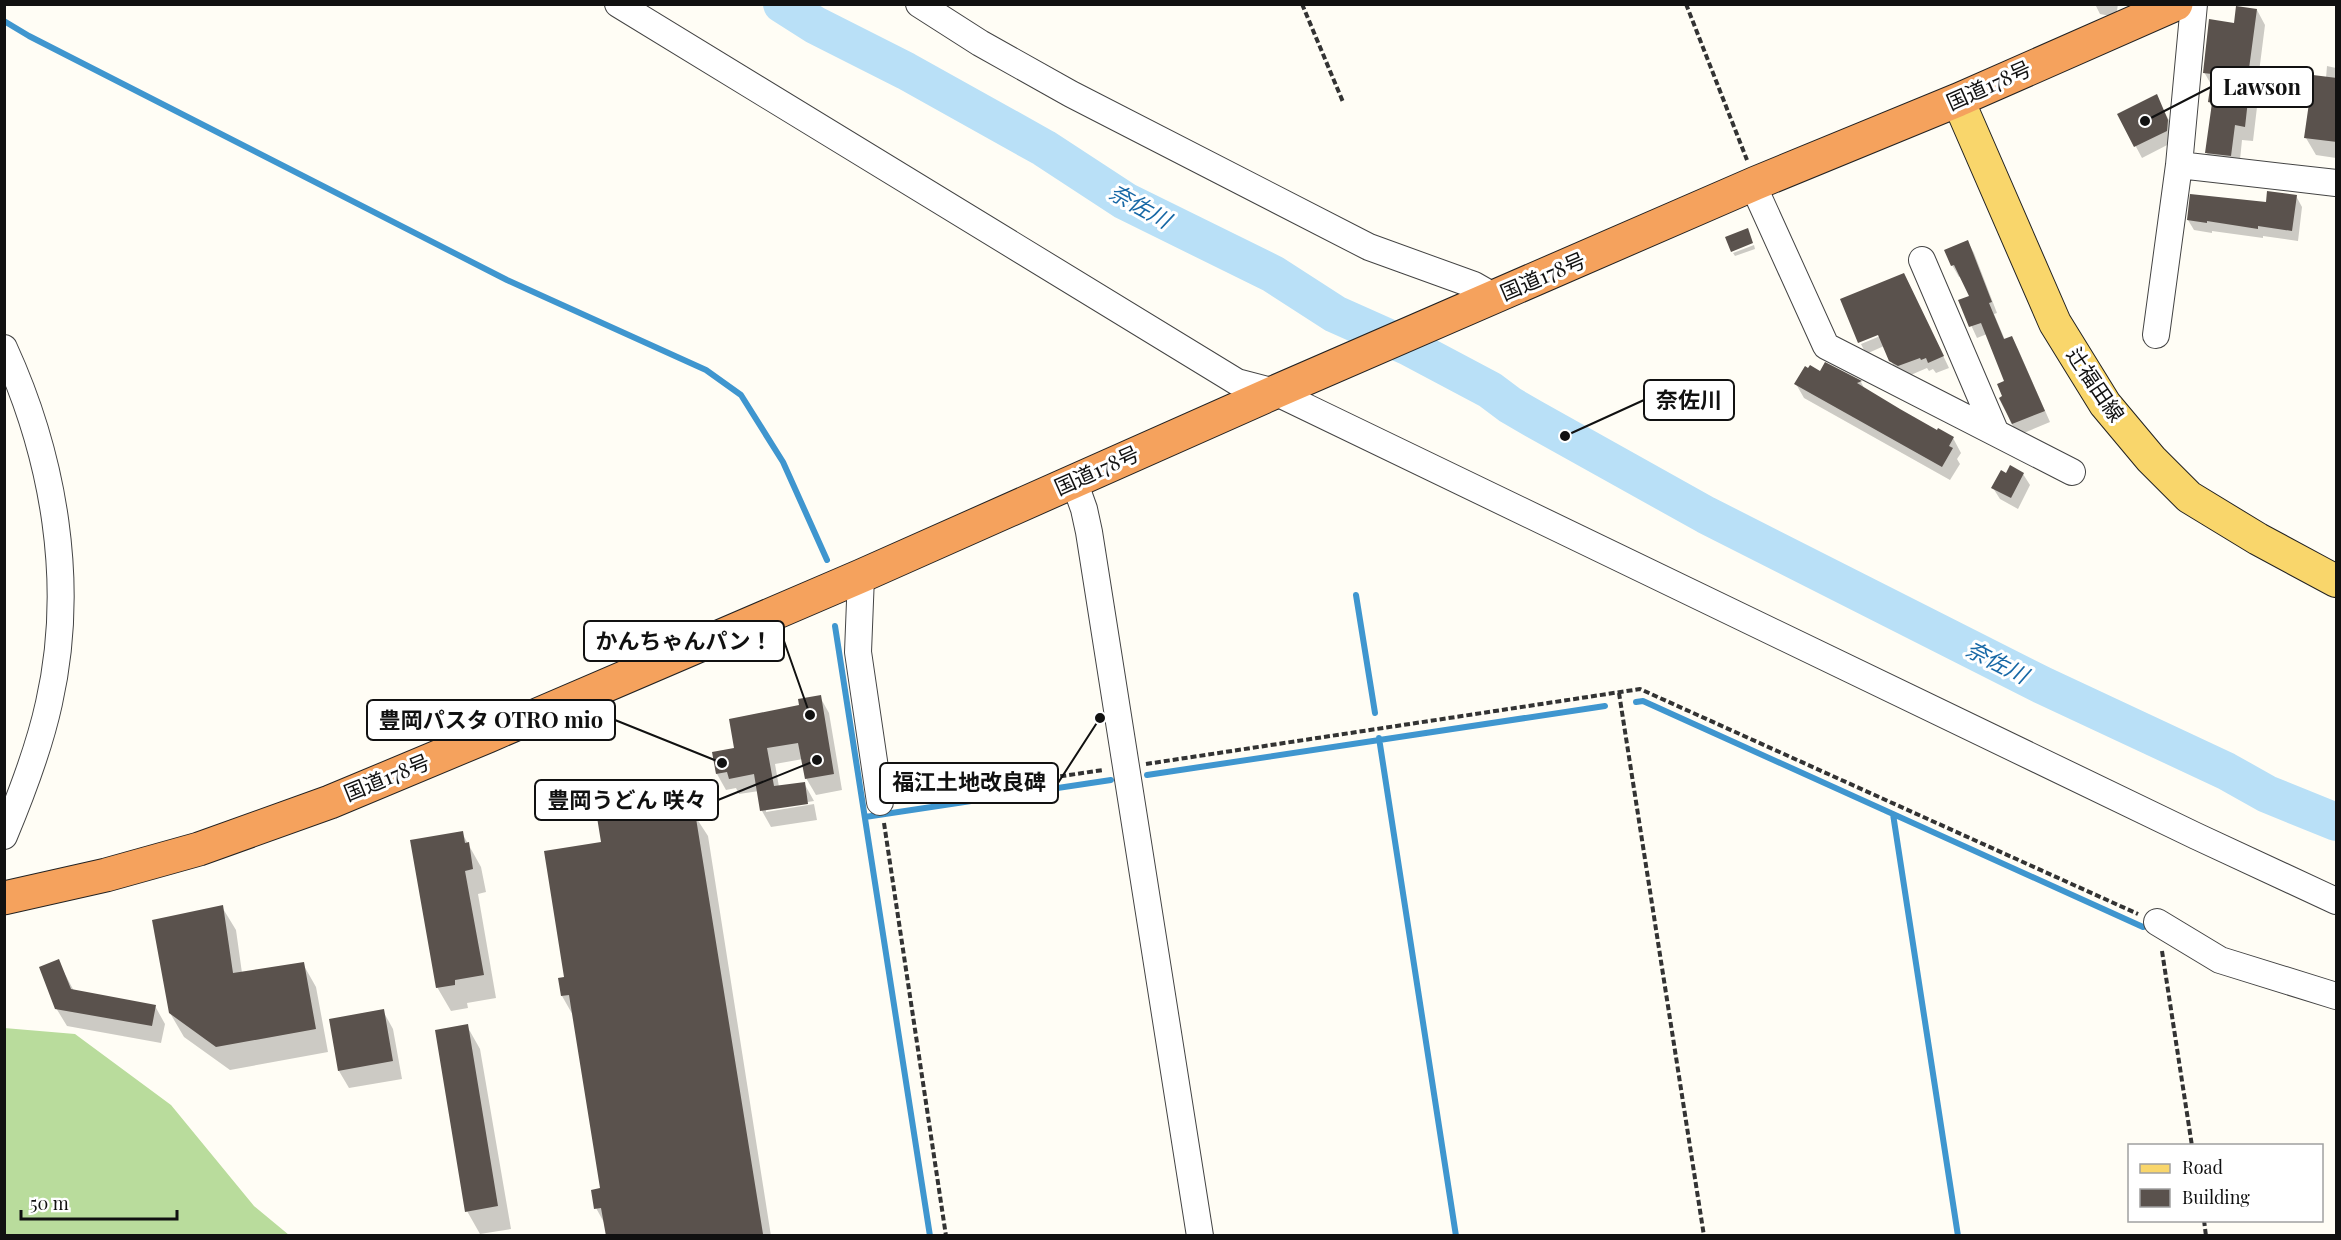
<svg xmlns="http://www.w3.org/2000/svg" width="2341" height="1240" font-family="'Playfair Display','Noto Sans JP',serif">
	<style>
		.forest { fill: #b9dc9c }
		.shadow { fill: #0003 }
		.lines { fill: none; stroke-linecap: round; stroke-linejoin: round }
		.stream { stroke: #3f96cf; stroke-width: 6 }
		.river { stroke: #b9e0f7; stroke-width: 38 }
		.building { fill: #5a524d }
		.minor-casing { stroke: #444; stroke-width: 28 }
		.major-casing { stroke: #222; stroke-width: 34 }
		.highway-casing { stroke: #222; stroke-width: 35 }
		.path { stroke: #333; stroke-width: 4; stroke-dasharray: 6 3; stroke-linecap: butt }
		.minor { stroke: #fff; stroke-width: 26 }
		.major { stroke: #f9d66b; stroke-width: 32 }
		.highway { stroke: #f5a25d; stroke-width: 33 }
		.labels { text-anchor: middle; stroke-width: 6; stroke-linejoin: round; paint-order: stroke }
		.street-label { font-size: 21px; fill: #111; stroke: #fff }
		.water-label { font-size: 22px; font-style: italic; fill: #1768a6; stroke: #fff }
		.leader { fill: none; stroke: #111; stroke-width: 2 }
		.callout-dot { fill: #111; stroke: #fff; stroke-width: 2 }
		.callout { fill: #fff; stroke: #111; stroke-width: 2 }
		.callout-label { font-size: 22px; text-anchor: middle; font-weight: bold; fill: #111 }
	</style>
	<rect width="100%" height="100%" fill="#fffdf5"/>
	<!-- forest -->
	<path class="forest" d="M4 1028 75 1034 171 1105 254 1206 289 1235H5Z"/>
	<!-- shadow -->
	<path class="shadow" d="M2095 4H2118L2116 17 2100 14Z
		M2257 10 2265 25 2255 104 2257 107 2253 141 2242 140 2239 170 2215 168 2207 153 2212 107 2210 102 2212 86 2204 72 2235 24Z
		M2327 66 2336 68V158L2316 155 2306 138 2326 78Z
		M2156 96 2171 124 2173 142 2142 158 2119 115Z
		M2296 196 2302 207 2298 241 2263 236V238L2212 231V233L2194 230 2188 220Z
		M1968 242 1974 253 1997 313 1994 314 2005 340 2012 337 2018 349 2050 422 2019 435 2011 423 2001 398 2004 397 2006 381 1987 334 1977 338 1960 301 1971 296 1961 276 1959 277 1952 265Z
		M1754 245 1755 249 1735 256 1733 253Z
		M1904 274 1949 368 1936 373 1933 369 1929 371 1927 368 1906 377 1897 373 1884 346 1866 354 1861 344 1885 334Z
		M1826 364 1861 382 1865 390 1937 432 1953 438 1961 453 1957 459 1960 464 1950 480 1804 398 1796 384 1821 373Z
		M2023 474 2030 485 2018 509 2000 499 1993 488 2007 475Z
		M820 697 829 713 842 790 816 795 806 778 803 759 775 764 779 787 804 783 814 801 766 809V812L814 804 817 820 771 827 762 811 759 791 739 794 736 788 726 790 717 774 714 753 736 749 801 707Z
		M684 799 708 836 771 1236H607L606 1226 596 1208 602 1190 574 1017 562 996 566 978 602 843Z
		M462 833 481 867 486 892 478 894 496 998 467 1003 468 1008 451 1011 437 987Z
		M222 907 236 930 242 973 303 964 316 987 328 1052 230 1070 184 1037 170 1013Z
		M58 961 74 991 155 1006 165 1024 161 1043 67 1026 56 1008Z
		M383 1011 393 1029 402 1079 349 1088 339 1071Z
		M467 1026 480 1049 511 1229 480 1234 467 1211Z"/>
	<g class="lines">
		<!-- stream -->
		<path class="stream" d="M4 21 29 36 507 280 706 370 741 395 783 462 827 560
			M1356 595 1375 713
			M835 626 930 1236
			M1636 702 1643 701 2143 927
			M1379 738 1456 1236
			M1147 775 1605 706
			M1893 814 1958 1236
			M865 817 1111 780"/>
		<!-- river -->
		<path class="river" d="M782 4 815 25 906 71 1044 148 1125 201 1273 274 1335 314 1409 347 1490 390 1510 405 1534 419 1706 515 2042 685 2226 771 2267 794 2336 822"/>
	</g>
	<!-- building -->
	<path class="building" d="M2236 6 2257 9 2246 91H2249L2245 127 2235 125 2231 156 2205 153 2212 103 2208 102 2212 74 2203 73 2209 19 2234 23Z
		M2313 75 2337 78V142L2304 138Z
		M2157 94 2168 120 2167 131 2134 147 2117 114Z
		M2267 191 2297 195 2292 231 2258 226V229L2207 221V223L2187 220 2190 194 2266 202Z
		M1748 228 1753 243 1731 252 1725 237Z
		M1968 240 1992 302 1989 303 2004 339 2012 336 2045 411 2012 424 1999 398 2002 396 1997 384 2004 381 1981 323 1969 327 1958 300 1969 296 1954 265 1951 266 1944 250Z
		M1904 273 1944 356 1928 363 1926 358 1921 360 1920 358 1898 366 1889 361 1878 335 1858 343 1840 299Z
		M1825 362 1862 381 1857 383 1900 409 1937 430 1938 428 1954 437 1949 446 1953 448 1942 467 1794 384 1805 366 1808 368 1810 365 1820 371Z
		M2010 465 2024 473 2011 498 1991 488 2001 470 2006 473Z
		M821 695 834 774 805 779 798 743 767 748 774 786 805 782 808 804 760 811 754 774 729 779 727 772 716 774 712 752 734 748 729 719 799 705 798 699Z
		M685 797 688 813 695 812 763 1234 606 1236 601 1208 594 1209 591 1190 600 1188 569 995 561 996 558 978 564 977 544 851 601 842 596 811Z
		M463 831 465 843 469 842 473 869 465 871 484 975 455 980V985L436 988 410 840Z
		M223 905 233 973 304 962 316 1029 216 1047 169 1013 152 920Z
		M59 959 71 989 156 1005 152 1026 55 1009 39 967Z
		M384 1009 393 1061 338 1071 329 1019Z
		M468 1024 498 1206 465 1212 435 1030Z"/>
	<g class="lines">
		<!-- minor casing -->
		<g class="minor-casing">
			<path id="minor" d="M618 4 1237 382 1275 392 2196 836 2336 901
				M919 4 980 43 1071 94 1369 247 1474 285 1495 297
				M2179 165 2336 183
				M1753 185 1826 346 2072 472
				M1922 260 1996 433
				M2156 335 2179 165 2194 4
				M4 348C54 457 76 584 49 703 39 749 22 793 4 836
				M1074 481 1084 509 1089 532 1200 1236
				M861 576 858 652 880 802
				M2157 922 2220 960 2336 996"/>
		</g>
		<!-- major casing -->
		<g class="major-casing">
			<path id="major" d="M1958 100 2055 323 2105 404 2151 459 2189 497 2258 539 2336 581"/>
		</g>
		<!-- highway casing -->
		<g class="highway-casing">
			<path id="highway" d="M4 898 106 875 199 849 330 802 488 736 861 576 1275 392 1756 183 1958 100 2176 4"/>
		</g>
		<!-- path -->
		<path class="path" d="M1302 4 1343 102
			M1686 4 1747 160
			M1619 693 1704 1236
			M1146 764 1640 689 2138 914
			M900 800 1103 770
			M884 823 946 1236
			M2162 951 2192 1146
			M2204 1220 2206 1236"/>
		<!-- minor -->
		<use href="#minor" class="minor"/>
		<!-- major -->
		<use href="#major" class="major"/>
		<!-- highway -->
		<use href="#highway" class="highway"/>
	</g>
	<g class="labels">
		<!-- street labels -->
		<g class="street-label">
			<text transform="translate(1989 86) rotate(-24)" y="7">国道178号</text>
			<text transform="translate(1543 277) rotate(-23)" y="7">国道178号</text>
			<text transform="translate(2095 385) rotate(56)" y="7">辻福田線</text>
			<text transform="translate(1097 471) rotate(-24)" y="7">国道178号</text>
			<text transform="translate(387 778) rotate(-22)" y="7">国道178号</text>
		</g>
		<!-- water labels -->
		<g class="water-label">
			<text transform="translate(1140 206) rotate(29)" y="8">奈佐川</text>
			<text transform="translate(1997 662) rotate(27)" y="8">奈佐川</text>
		</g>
	</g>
	<!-- callouts -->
	<path class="leader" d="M2145 121L2211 87M1565 436L1644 400M810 715L784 641M722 763L615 720M1100 718L1058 783M817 760L718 800"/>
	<g class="callout-dot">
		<circle cx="2145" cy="121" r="6"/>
		<circle cx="1565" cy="436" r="6"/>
		<circle cx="810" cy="715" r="6"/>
		<circle cx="722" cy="763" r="6"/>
		<circle cx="1100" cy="718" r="6"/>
		<circle cx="817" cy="760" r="6"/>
	</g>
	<g class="callout">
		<rect x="2211" y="67" width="102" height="40" rx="6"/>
		<rect x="1644" y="380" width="90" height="40" rx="6"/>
		<rect x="584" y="621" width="200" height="40" rx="6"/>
		<rect x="367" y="700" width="248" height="40" rx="6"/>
		<rect x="880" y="763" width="178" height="40" rx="6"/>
		<rect x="535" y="780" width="183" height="40" rx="6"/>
	</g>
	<g class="callout-label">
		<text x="2262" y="95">Lawson</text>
		<text x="1689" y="408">奈佐川</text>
		<text x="684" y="649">かんちゃんパン！</text>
		<text x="491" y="728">豊岡パスタ OTRO mio</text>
		<text x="969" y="790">福江土地改良碑</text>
		<text x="627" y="808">豊岡うどん 咲々</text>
	</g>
	<!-- border -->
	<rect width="2341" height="1240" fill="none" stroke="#111111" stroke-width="12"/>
	<!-- legend -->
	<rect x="2128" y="1144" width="195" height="78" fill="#ffffff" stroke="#a0a0a0" stroke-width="1.5"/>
	<rect x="2140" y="1164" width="30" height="9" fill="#f9d66b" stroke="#a0a0a0" stroke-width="1.5"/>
	<text x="2182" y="1174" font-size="18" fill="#111111">Road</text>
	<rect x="2140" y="1189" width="30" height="18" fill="#5a524d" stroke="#a0a0a0" stroke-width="1.5"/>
	<text x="2182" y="1204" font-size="18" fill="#111111">Building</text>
	<!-- scale -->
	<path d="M21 1210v9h156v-9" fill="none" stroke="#111111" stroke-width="3"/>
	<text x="30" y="1210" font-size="18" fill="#111111" stroke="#ffffff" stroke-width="4.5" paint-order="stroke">50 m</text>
</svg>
